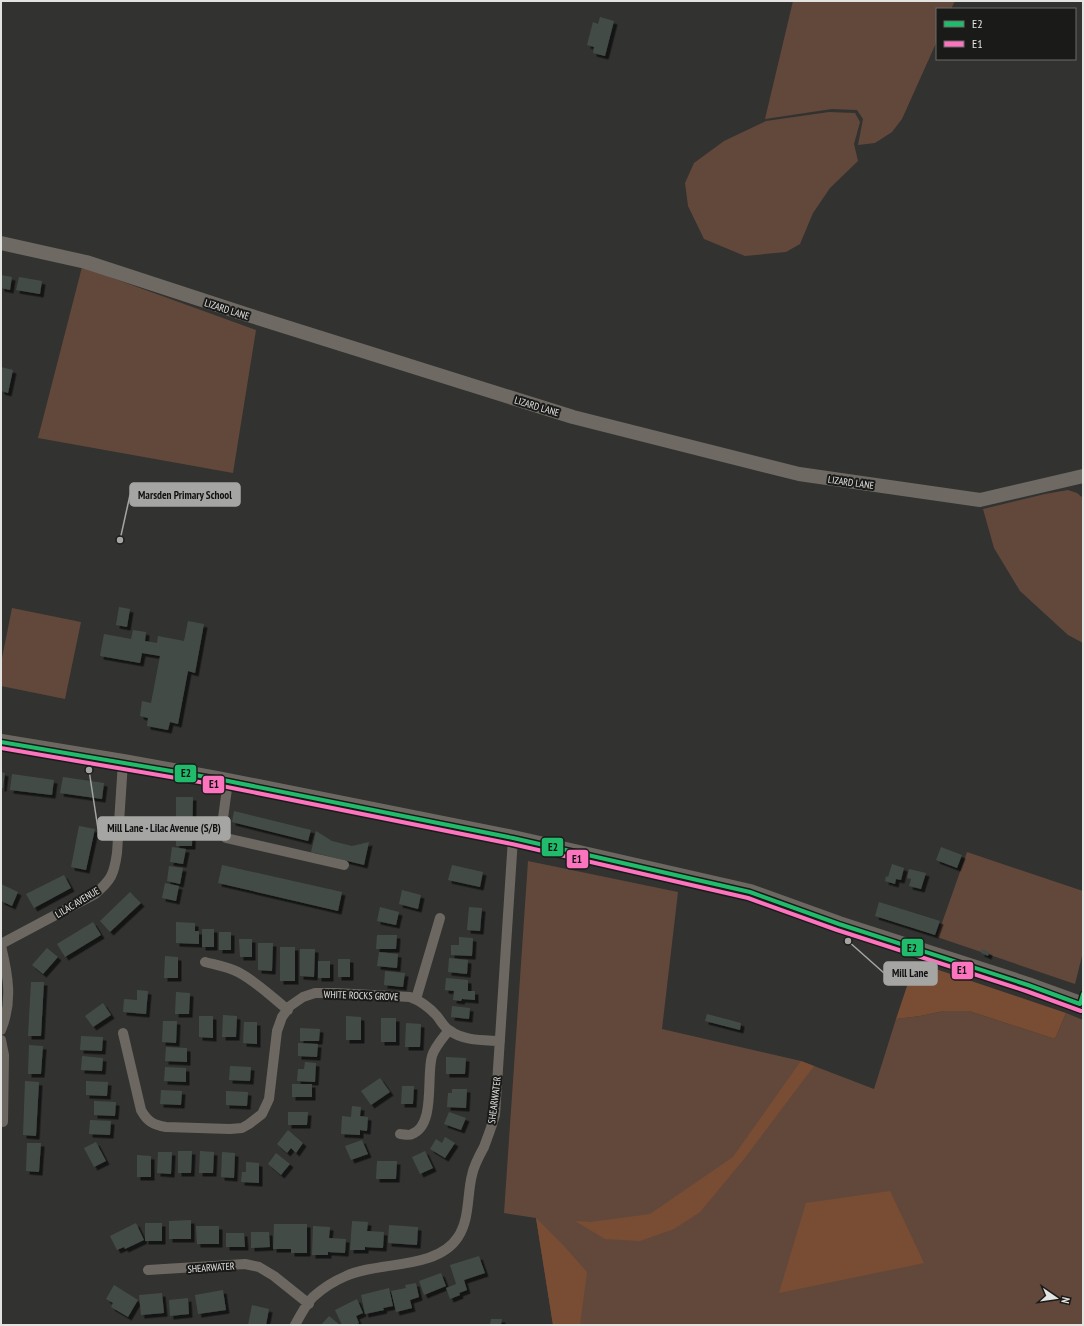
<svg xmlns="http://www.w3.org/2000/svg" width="1084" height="1326" font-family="'PT Sans Narrow',sans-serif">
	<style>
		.green { fill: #62483a }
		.forest { fill: #794d34 }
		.building { fill: #424c45; filter: url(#shadow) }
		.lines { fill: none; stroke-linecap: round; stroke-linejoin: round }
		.street { stroke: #6c6861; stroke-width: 10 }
		.secondary { stroke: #6e6a63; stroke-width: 14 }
		.primary { stroke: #6c6861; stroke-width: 16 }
		.bus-1-casing { stroke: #1a1b19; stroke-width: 7 }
		.bus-2-casing { stroke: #1a1b19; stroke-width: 7 }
		.bus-1 { stroke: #20bc6c; stroke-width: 4 }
		.bus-2 { stroke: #fc73be; stroke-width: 4 }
		.labels { text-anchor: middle; stroke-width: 4; stroke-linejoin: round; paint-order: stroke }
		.street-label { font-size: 10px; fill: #e3e3e1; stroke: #1a1b19 }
		.leader { fill: none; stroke: #a5a5a3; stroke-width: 1.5 }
		.callout-dot { fill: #a5a5a3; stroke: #1a1b19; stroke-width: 1.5 }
		.callout { fill: #a5a5a3; stroke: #a5a5a3; stroke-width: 1.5 }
		.callout-label { font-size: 11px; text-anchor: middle; font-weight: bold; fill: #111 }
		.line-badge { stroke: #1a1b19; stroke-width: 1.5 }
		.pale-badge-label { font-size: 11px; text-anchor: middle; font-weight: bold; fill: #111 }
	</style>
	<defs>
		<filter id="shadow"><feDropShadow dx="3.5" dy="3.5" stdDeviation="0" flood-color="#0009"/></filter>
	</defs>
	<rect width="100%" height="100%" fill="#323231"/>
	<!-- green -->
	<path class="green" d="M793 1H955L951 9H937V41L902 119 892 132 875 143 858 145 863 119 857 110 832 109 765 119Z
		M829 112 855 113 860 122 854 144 858 161 830 188 813 213 800 244 786 252 745 256 704 239 688 206 685 183 694 163 724 141 766 121Z
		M82 267 256 330 233 473 38 438Z
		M1068 490 1077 493 1083 498V643L1068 635 1020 591 994 548 983 509 1045 494Z
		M12 608 81 622 65 699 1 686V663Z
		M967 852 1083 891V952L1075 984 937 937Z
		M528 861 678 892 662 1029 801 1061 874 1089 896 1019 920 1016 944 1011H969L1055 1039 1066 1013 1083 1020V1325H553L536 1218 504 1213Z"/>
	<!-- forest -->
	<path class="forest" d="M915 962 1066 1013 1055 1039 969 1011H944L920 1016 896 1019Z
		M801 1061 814 1066 744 1159 700 1212 674 1229 640 1241 605 1239 575 1221 591 1222 650 1214 733 1157Z
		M890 1191 924 1263 779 1293 806 1203Z
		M536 1218 564 1246 587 1272 580 1325H553Z"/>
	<!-- building -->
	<path class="building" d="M600 17 614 21 605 56 593 53 594 47 587 45 593 22 598 24Z
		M1 275 12 277 10 290 1 288Z
		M19 277 42 281 40 294 16 290Z
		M1 367 13 370 8 393 1 391Z
		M119 607 130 609 127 627 116 625Z
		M188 621 204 624 195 673 188 671 178 724 170 722 168 730 147 726 148 718 140 716 142 701 151 703 160 656 142 653 140 663 100 656 104 634 131 639 133 630 146 632 145 641 157 643 158 636 184 641Z
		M1 772 5 773 3 788H1Z
		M12 774 54 780 52 795 10 790Z
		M63 777 104 783 102 799 60 793Z
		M176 797H193L192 846H176Z
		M234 811 311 830 308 841 232 822Z
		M79 826 95 829 86 870 71 867Z
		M316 831 332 841 352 846 369 842 364 865 311 852Z
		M172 847 186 849 183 864 170 862Z
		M941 847 962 855 957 868 936 860Z
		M892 864 904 868 901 880 896 879 895 884 885 881 886 876 888 877Z
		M222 865 342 892 338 911 218 883Z
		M452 865 483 872 480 887 448 880Z
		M169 866 183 868 180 884 167 881Z
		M909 869 926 873 921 889 909 886 911 879 907 878Z
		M64 875 71 888 34 908 26 894Z
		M165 883 179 886 176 901 162 898Z
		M1 884 18 892 12 906 1 901Z
		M402 890 421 895 418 909 399 904Z
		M130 892 141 903 110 932 100 921Z
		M879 902 940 921 935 935 875 916Z
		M380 907 399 912 396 925 377 921Z
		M469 907 482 908 480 931 467 930Z
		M93 922 101 935 65 957 57 944Z
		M176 922 195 923V931H199V944L176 943Z
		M202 929H214V947H202Z
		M219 932H231V950H219Z
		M377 935H397L396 949H376Z
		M459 937 473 938 472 956 451 955V945H459Z
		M239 939H252V957H240Z
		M258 943H273L272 971 258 970Z
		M280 947H295V981H280Z
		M47 948 58 957 43 974 32 965Z
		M300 949H315L314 977 300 976Z
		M982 949 989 952 988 956 981 953Z
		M379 952 398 954 397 968 377 966Z
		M165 956 178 957V978H164Z
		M449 958 468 960 467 974 448 972Z
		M338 959H350V977H338Z
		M318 961H330V978H318Z
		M385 971 405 973 403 987 384 985Z
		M446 978 468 980V991H475V1000L462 999 461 1001 453 1000 454 991 445 990Z
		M31 982H44L41 1036H28Z
		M137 990 148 991 146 1014 123 1012 124 999 137 1000Z
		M176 992 190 993 189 1014H175Z
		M103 1003 111 1015 93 1027 85 1016Z
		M452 1006 470 1008 469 1019 451 1017Z
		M707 1014 741 1023 740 1030 705 1021Z
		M223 1015 237 1016 236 1037H222Z
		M199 1016H213V1038L199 1037Z
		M346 1016 361 1017V1040H346Z
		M381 1018H396V1042H381Z
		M163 1021H177L176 1043 162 1042Z
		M244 1022H257V1044L243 1043Z
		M406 1023 421 1024 420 1047H405Z
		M300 1028 320 1029 319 1041H300Z
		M81 1036 103 1037 102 1051 80 1050Z
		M298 1043 318 1044 317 1057 298 1056Z
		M29 1045 43 1046 41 1074H28Z
		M166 1047 187 1048V1062L165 1061Z
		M82 1056 103 1058 102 1071 81 1070Z
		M446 1057 466 1058 465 1074H446Z
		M305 1062 316 1063 315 1082 297 1081 298 1069H304Z
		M230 1066 251 1067 250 1081 229 1080Z
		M165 1067 186 1068V1082L164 1081Z
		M380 1078 390 1092 371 1105 361 1091Z
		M25 1081 39 1082 36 1136 23 1135Z
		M86 1081 108 1082 107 1096 86 1095Z
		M292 1084H312V1097H292Z
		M402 1086H414L413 1104H401Z
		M452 1089H467L466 1108 447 1107 448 1093H452Z
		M161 1090 182 1091 181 1105 160 1104Z
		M226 1091 248 1092 247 1106 226 1105Z
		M94 1101 116 1102 115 1116 94 1115Z
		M352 1106 361 1107 360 1116 368 1117 367 1131 360 1130V1135L341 1134 342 1116 351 1117Z
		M288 1112H308L307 1125H288Z
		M449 1112 466 1118 461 1130 444 1124Z
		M90 1120 111 1121 110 1135 89 1134Z
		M288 1130 303 1143 296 1153 291 1148 287 1153 277 1144Z
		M445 1137 455 1143 445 1158 430 1149 436 1139 442 1143Z
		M362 1140 368 1154 351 1160 345 1146Z
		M96 1142 106 1161 94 1167 84 1148Z
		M27 1143H41L39 1172 26 1171Z
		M178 1151H192L191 1173H178Z
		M200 1151 214 1152 213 1173H199Z
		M425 1151 433 1168 420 1174 412 1157Z
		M158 1152H172L171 1174 157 1173Z
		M222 1152 235 1153 234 1178 221 1177Z
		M276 1153 290 1164 281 1175 268 1164Z
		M137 1155 151 1156V1177H137Z
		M377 1161H397L396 1179H376Z
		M246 1162 259 1163V1183L241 1182 242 1172H246Z
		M191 1220V1239H169V1221Z
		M352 1221 368 1222 367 1231 384 1232 383 1248 365 1247V1250H350Z
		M136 1223 144 1240 125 1249 124 1247 117 1250 110 1236Z
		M145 1223H162V1241H145Z
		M274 1224H307V1253H291V1249H273Z
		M389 1225 418 1227 417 1245 388 1243Z
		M196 1226H219V1244H197Z
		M313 1226 330 1227 329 1238 346 1239 345 1253 328 1252V1255H312Z
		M251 1232H269L270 1247 251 1248Z
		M226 1233H244L245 1247H226Z
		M479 1256 485 1273 464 1280 467 1290 459 1293 450 1265Z
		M441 1273 446 1286 424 1295 419 1281Z
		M416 1283 419 1297 410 1300 412 1308 396 1312 391 1291 406 1288 405 1285Z
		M456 1284 460 1295 450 1299 446 1288Z
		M114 1285 138 1300 128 1317 111 1307 113 1303 106 1299Z
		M389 1288 393 1306 383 1308 384 1310 365 1314 361 1295Z
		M223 1290 226 1310 198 1314 195 1295Z
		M162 1293 164 1313 141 1315 139 1295Z
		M188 1298 189 1314 170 1316 169 1300Z
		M357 1299 363 1313 356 1316 359 1323 355 1325H342L335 1310Z
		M252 1305 269 1309 266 1325H248Z
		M329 1316 340 1325H321Z
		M491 1319H502L501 1325H490Z"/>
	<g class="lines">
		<!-- street -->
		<path class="street" d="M228 781 221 833 226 838 344 865
			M1 944 95 894C111 880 114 875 117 853L123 762
			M1 946C8 975 13 1001 1 1030
			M205 962C216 965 228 967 238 972 257 982 272 997 288 1010
			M416 999 440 918
			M123 1033 141 1110C147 1121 153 1125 166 1127L230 1129 242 1128 249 1124 262 1114 269 1099 277 1031 282 1017 290 1006 303 997 315 993H335L410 997C421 1001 429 1007 437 1016 441 1021 444 1027 449 1030 463 1041 483 1040 500 1041
			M1 1040 4 1055 3 1122
			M400 1134C404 1134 409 1136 412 1134 436 1125 426 1076 432 1056 435 1046 443 1038 449 1030
			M148 1270 245 1264 259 1267 274 1276 309 1304
			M295 1325C300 1316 306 1304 313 1297 323 1288 334 1281 346 1276 378 1261 437 1270 458 1237 470 1219 467 1194 472 1175 474 1165 479 1156 484 1147 488 1136 492 1126 495 1115L513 838"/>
		<!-- secondary -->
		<path class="secondary" d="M1 243 86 262 245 314 573 417 799 474 980 500 1083 476"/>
		<!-- primary -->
		<path class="primary" d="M1 742 123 762 218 779 513 838 750 892 839 924 1028 985 1083 1005"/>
		<!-- bus-1 casing -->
		<g class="bus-1-casing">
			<path id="bus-1" d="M1 742 218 779 513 838 750 892 839 924 1028 985 1080 1004 1083 994"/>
		</g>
		<!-- bus-2 casing -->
		<g class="bus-2-casing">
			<path id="bus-2" d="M1 748 217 785 512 844 748 898 837 930 1026 991 1081 1011"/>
		</g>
		<!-- bus-1 -->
		<use href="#bus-1" class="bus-1"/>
		<!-- bus-2 -->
		<use href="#bus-2" class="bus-2"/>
	</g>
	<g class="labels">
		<!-- street labels -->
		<g class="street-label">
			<text transform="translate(227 309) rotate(18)" y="4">LIZARD LANE</text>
			<text transform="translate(537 406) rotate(17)" y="4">LIZARD LANE</text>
			<text transform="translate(851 482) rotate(8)" y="4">LIZARD LANE</text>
			<text transform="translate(77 902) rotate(-31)" y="4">LILAC AVENUE</text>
			<text transform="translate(361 995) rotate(2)" y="4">WHITE ROCKS GROVE</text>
			<text transform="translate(494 1100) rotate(-83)" y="4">SHEARWATER</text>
			<text transform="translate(211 1267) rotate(-4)" y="4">SHEARWATER</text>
		</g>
	</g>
	<!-- callouts -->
	<path class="leader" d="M120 540L130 495M89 770L98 829M848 941L884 973"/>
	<g class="callout-dot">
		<circle cx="120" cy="540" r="4"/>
		<circle cx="89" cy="770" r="4"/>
		<circle cx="848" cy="941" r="4"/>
	</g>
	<g class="callout">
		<rect x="130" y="483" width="110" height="23" rx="4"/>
		<rect x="98" y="817" width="132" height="23" rx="4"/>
		<rect x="884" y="962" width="53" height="23" rx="4"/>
	</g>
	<g class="callout-label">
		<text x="185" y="499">Marsden Primary School</text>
		<text x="164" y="832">Mill Lane - Lilac Avenue (S/B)</text>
		<text x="910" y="977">Mill Lane</text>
	</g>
	<g class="line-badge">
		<rect x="174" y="764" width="23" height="19" rx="4" fill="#20bc6c"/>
		<rect x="202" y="775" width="23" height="19" rx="4" fill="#fc73be"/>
		<rect x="541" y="837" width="23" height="20" rx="4" fill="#20bc6c"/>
		<rect x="566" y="849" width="23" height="20" rx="4" fill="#fc73be"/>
		<rect x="901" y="938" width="23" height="19" rx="4" fill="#20bc6c"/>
		<rect x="951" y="961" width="23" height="19" rx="4" fill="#fc73be"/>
	</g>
	<g class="pale-badge-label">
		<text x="186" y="777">E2</text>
		<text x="214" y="788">E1</text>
		<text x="553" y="851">E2</text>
		<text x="577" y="863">E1</text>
		<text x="912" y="952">E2</text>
		<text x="962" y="974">E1</text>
	</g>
	<!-- border -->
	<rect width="1084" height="1326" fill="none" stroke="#e3e3e1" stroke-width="4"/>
	<!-- legend -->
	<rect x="936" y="8" width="140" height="52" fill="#1a1b19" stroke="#6a6b69"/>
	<rect x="944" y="21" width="20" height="6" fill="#20bc6c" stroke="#6a6b69"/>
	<text x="972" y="28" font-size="12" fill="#e3e3e1">E2</text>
	<rect x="944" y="41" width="20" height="6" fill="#fc73be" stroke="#6a6b69"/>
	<text x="972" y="48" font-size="12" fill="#e3e3e1">E1</text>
	<!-- north arrow -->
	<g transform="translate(1056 1298) rotate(103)" stroke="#1a1b19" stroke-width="3" paint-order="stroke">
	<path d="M0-3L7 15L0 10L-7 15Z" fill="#e3e3e1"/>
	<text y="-6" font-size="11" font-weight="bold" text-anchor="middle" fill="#e3e3e1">N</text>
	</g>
</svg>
